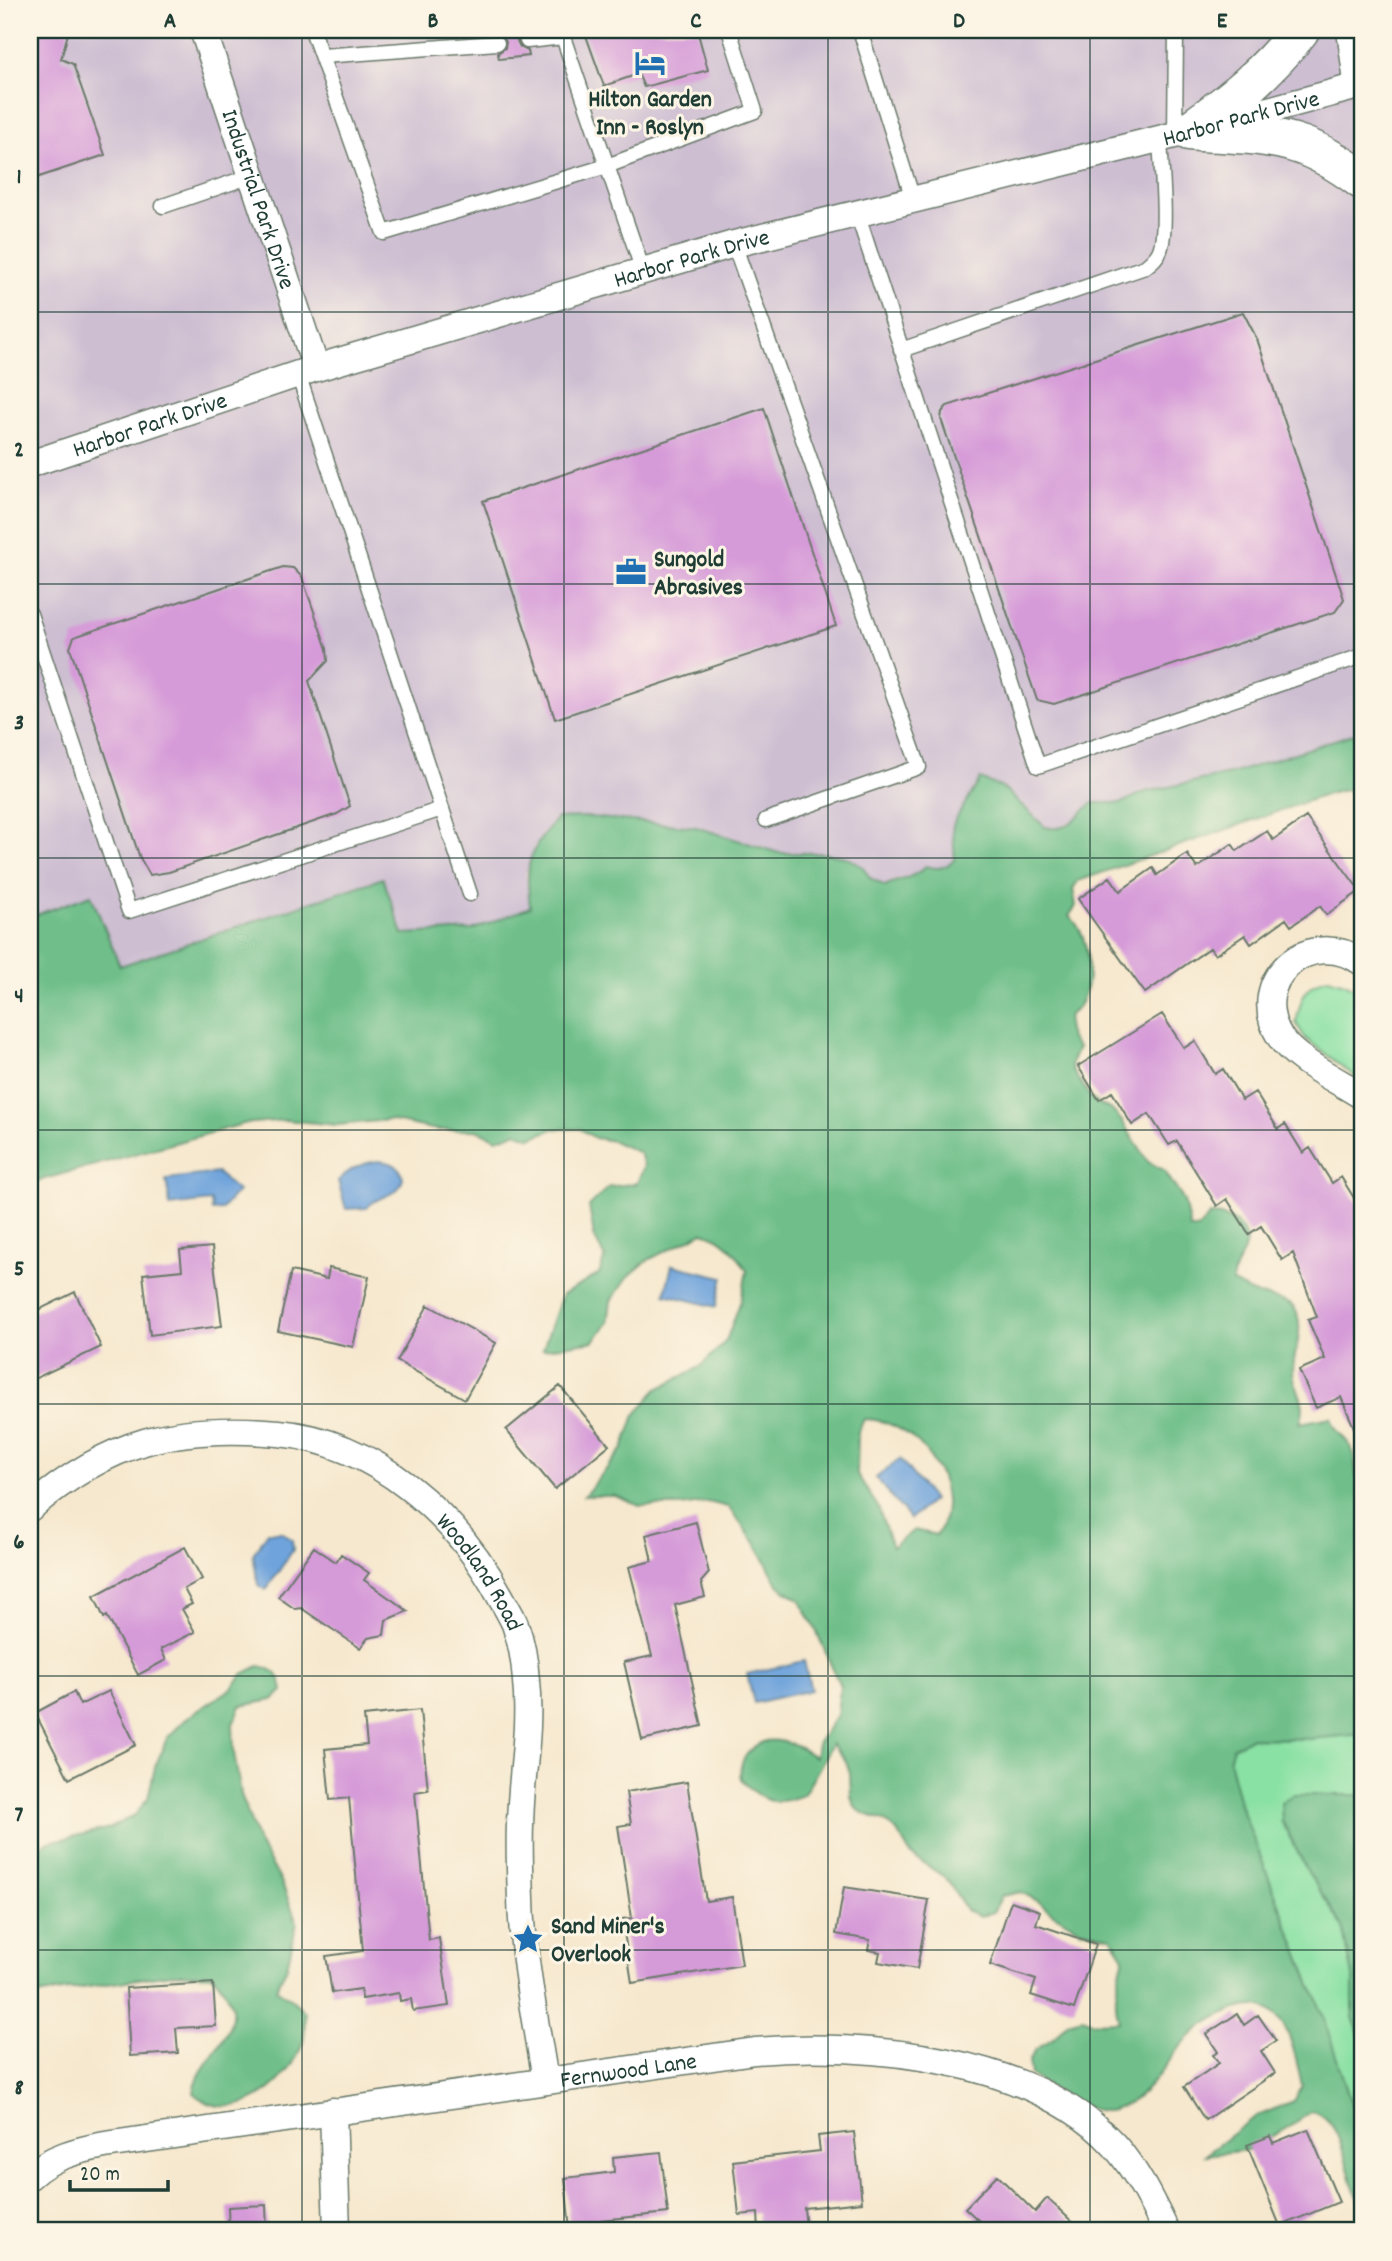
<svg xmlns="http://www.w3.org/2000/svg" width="1392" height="2261" font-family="Dekko,sans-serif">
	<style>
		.industrial { fill: #cdbed2 }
		.green { fill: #8ae1a4; stroke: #548f6c; stroke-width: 2 }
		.forest { fill: #6fbf8a; stroke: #477e5f; stroke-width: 2; fill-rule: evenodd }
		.water { fill: #6ea3db; stroke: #467088; stroke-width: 2 }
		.building { fill: #d59ad8 }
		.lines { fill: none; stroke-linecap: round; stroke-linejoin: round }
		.lane-casing { stroke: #6a796a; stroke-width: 17 }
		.street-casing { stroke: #6a796a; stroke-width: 29 }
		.secondary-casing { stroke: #6a796a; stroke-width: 41 }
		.lane { stroke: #fff; stroke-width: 14 }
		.street { stroke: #fff; stroke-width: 26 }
		.secondary { stroke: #fff; stroke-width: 38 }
		.grid { fill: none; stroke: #1f3d34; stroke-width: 2; stroke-opacity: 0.55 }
		.labels { text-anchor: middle; stroke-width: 6; stroke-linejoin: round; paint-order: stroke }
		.poi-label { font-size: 24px; font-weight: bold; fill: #1f3d34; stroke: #fcf5e5; text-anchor: start }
		.street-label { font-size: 24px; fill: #1f3d34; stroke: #fcf5e5 }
		.neatline { fill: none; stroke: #1f3d34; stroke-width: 2.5 }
		.grid-label { font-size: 23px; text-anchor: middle; font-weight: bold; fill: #1f3d34 }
	</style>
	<rect width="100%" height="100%" fill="#fcf5e5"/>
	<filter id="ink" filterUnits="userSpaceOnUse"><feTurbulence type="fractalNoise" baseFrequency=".0143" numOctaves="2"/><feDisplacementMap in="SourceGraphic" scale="14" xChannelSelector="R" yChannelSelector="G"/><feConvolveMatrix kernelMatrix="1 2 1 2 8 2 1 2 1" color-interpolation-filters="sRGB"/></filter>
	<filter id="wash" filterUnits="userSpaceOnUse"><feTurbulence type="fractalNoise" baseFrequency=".00686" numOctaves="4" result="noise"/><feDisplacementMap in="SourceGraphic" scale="28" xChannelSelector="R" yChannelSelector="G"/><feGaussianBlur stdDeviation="1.57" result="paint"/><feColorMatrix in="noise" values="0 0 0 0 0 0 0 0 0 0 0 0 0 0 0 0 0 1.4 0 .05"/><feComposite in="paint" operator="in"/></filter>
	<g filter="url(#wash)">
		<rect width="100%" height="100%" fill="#f6e8ce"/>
		<!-- industrial -->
		<path class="industrial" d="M30 30H1362V731L1234 773 1145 792 1121 803H1093L1078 819 1054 829 1045 827 1001 787 980 780 952 835 956 847 954 860 946 867 898 879 885 886 870 878 863 867 821 853H779L696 827 535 845 526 873 530 907 472 930 403 934 383 878 119 966 91 895 30 917Z"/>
		<!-- green -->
		<path class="green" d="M1328 978 1345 983 1362 992V1082L1305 1038 1296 1023C1301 999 1303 984 1328 978Z
			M1362 1734V1795H1294L1281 1821 1308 1872 1343 1927 1353 1976V2017L1362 2041V2139L1324 2018 1241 1807 1229 1760 1233 1747 1250 1738 1310 1739Z"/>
		<!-- forest -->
		<path class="forest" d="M1362 731V786L1328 794 1078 881 1073 889 1076 906 1069 916C1093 935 1096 1000 1069 1015 1065 1029 1069 1038 1078 1048L1071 1063 1073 1071 1091 1098 1098 1104 1111 1109 1122 1121 1148 1162 1164 1170 1184 1201 1190 1229H1197L1210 1215C1220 1215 1229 1217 1237 1224 1260 1247 1230 1261 1233 1283 1243 1288 1252 1294 1263 1296 1288 1302 1301 1302 1299 1333 1298 1346 1293 1358 1293 1371 1294 1392 1309 1399 1300 1423L1331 1417C1334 1432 1346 1437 1352 1449 1357 1462 1352 1473 1362 1486V1734L1310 1739 1250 1738 1233 1747 1229 1760 1241 1807 1324 2018 1362 2139V2207C1345 2180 1346 2119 1312 2111L1294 2124 1247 2150 1205 2155 1253 2118 1293 2101 1302 2086C1295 2056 1288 1997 1244 2007 1218 2013 1196 2028 1178 2049 1160 2073 1143 2102 1112 2110 1089 2117 1050 2087 1031 2075L1029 2061 1035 2050 1055 2037 1068 2022 1082 2018 1094 2022 1119 2021C1112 1999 1118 1979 1124 1957L1111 1937 1079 1929 1052 1913 1038 1901 1021 1892 1002 1896 993 1912 980 1917 967 1911 946 1878 911 1855 897 1831 884 1821 863 1813 856 1808 851 1797 850 1774 846 1761 832 1744C823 1761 814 1779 803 1795 772 1807 765 1802 741 1780 739 1771 741 1762 747 1754 765 1730 794 1743 815 1757L817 1744 837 1715 840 1686 816 1630 800 1600 779 1586 756 1544 728 1507 708 1502 681 1506H640L615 1496H584L623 1449 635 1415 657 1389 700 1367 726 1341 741 1300 747 1271C735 1251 725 1238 703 1232L648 1260 628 1277 611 1301 608 1323 594 1341 543 1349 562 1295 599 1274 605 1257 594 1237 589 1206 609 1187 637 1183 644 1166 640 1153 613 1141 595 1138 580 1129H552L531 1138 516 1132 497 1139 476 1130H437L389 1120 337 1125 285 1120 243 1124 30 1183V917L91 895 120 966 383 878 403 934 472 930 530 907C525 860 528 854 557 818L588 817 696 827 779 853H821L846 857 863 867 870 878 885 886C901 878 913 879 926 866 938 870 945 868 954 860 956 849 951 832 953 825 958 812 973 794 980 779L1001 787 1010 794 1045 827C1070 833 1076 815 1093 803H1121L1145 792 1234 773ZM864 1419C917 1419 967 1488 937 1535L914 1530 892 1547 878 1507 857 1474 858 1432Z
			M259 1666C275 1669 281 1675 283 1691L272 1700 241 1706 233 1724 234 1753 241 1794 257 1840 281 1881 297 1922 287 1967 276 1989 290 1998 305 2012C304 2022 306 2035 302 2045 290 2079 247 2118 208 2103 203 2101 198 2096 194 2093 197 2061 240 2036 231 2003 229 1994 219 1983 213 1975L171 1974 30 1996V1858L45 1843 110 1828 135 1815 148 1798 155 1767 167 1738 188 1717 231 1689 243 1674Z
			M1294 1795H1362V2041L1353 2017V1976L1343 1927 1308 1872 1282 1821 1281 1803Z"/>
		<!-- water -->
		<path class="water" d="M378 1161C390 1162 399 1164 403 1177 400 1199 378 1193 367 1208L346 1209 338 1181C348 1170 363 1163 378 1161Z
			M217 1173 238 1191 221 1210 212 1211 211 1201 170 1206 166 1179Z
			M672 1265 723 1277 716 1307 665 1294Z
			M900 1459 933 1500 910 1519 876 1478Z
			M268 1532H282L292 1540 293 1550 266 1590 258 1585 253 1554Z
			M804 1661 811 1690 754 1703 747 1674Z"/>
		<g id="blocks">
			<!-- building -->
			<path class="building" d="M30 30H69L61 59 73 64 105 155 30 180Z
				M495 30H526L519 37 517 41 520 47 528 51 529 56 499 59 498 53 505 48 506 42 502 35 496 33Z
				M584 30H697L708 70 644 87 638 74 604 86Z
				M1243 312 1257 339 1344 599 1335 612 1054 704 1037 700 941 419 942 412 947 406Z
				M764 408 836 626 555 719 483 501Z
				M283 567 293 568 302 577 327 649 328 661 309 681 350 806 337 814 169 872 150 875 140 858 70 648 74 637Z
				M1306 817 1360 891 1326 915 1320 906 1291 926 1286 919 1251 944 1245 935 1215 955 1210 948 1145 993 1078 899 1110 877 1120 891 1153 868 1157 875 1187 854 1197 868 1232 844 1237 851 1267 831 1273 840Z
				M1162 1014 1184 1048 1195 1041 1215 1074 1223 1069 1242 1100 1255 1092 1278 1129 1285 1124 1303 1153 1310 1148 1332 1183 1341 1177 1362 1211V1446L1341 1397 1316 1408 1299 1370 1325 1359 1308 1320 1317 1317 1293 1253 1282 1260 1261 1226 1249 1234 1227 1199 1217 1206 1177 1141 1169 1145 1149 1114 1132 1125 1112 1092 1099 1100 1078 1066Z
				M212 1247 222 1326 150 1335 143 1274 182 1270 180 1250Z
				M329 1268 369 1277 353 1347 278 1331 291 1271 327 1279Z
				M75 1292 101 1347 30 1381V1314Z
				M428 1305 496 1343 465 1399 397 1361Z
				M560 1386 609 1445 555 1489 506 1430Z
				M696 1522 709 1573 701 1582 705 1597 675 1605 702 1726 642 1740 624 1662 652 1656 629 1567 652 1561 646 1535Z
				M185 1547 202 1579 184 1589 192 1604 182 1609 195 1632 161 1649 166 1660 138 1675 107 1616 104 1618 94 1596Z
				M314 1547 336 1562 341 1554 369 1573 364 1580 408 1611 386 1620 384 1635 368 1638 360 1648 301 1608 295 1609 278 1597Z
				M109 1691 136 1745 69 1779 35 1713 74 1692 80 1705Z
				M420 1710 428 1790 415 1792 429 1940 439 1938 449 2006 413 2011 411 1999 400 2001 399 1993 362 1999 361 1989 332 1993 326 1956 363 1951 349 1798 330 1800 325 1749 367 1745 364 1716Z
				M687 1782 706 1901 732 1897 742 1965 632 1983 622 1919 632 1918 618 1826 631 1824 626 1792Z
				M844 1887 929 1900 917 1969 878 1962 880 1952 868 1950 870 1940 836 1934Z
				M1011 1901 1040 1911 1036 1924 1096 1944 1074 2009 1031 1995 1036 1980 990 1965Z
				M213 1983 216 2026 176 2028 178 2053 130 2056 126 1988Z
				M1237 2014 1244 2025 1258 2015 1276 2041 1261 2051 1275 2073 1205 2120 1184 2087 1219 2063 1213 2055 1218 2052 1206 2034Z
				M1308 2129 1339 2202 1280 2226 1247 2145 1270 2136 1273 2143Z
				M854 2132 862 2202 804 2208 806 2228 759 2231 758 2213 739 2215 733 2161 820 2151 818 2136Z
				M661 2152 668 2213 601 2220 602 2231H570L565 2178 614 2172 613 2157Z
				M997 2175 1035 2212 1047 2198 1082 2231H990L965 2208Z
				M266 2205 267 2231H229L228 2207Z"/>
		</g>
	</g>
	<g filter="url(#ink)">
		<use href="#blocks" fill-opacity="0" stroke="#6a796a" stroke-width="2"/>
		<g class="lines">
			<!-- lane casing -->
			<g class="lane-casing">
				<path id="lane" d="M312 30 384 233 607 166 755 111 729 30
					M860 30 913 199
					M527 41 563 37 643 271
					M322 56 497 43
					M1175 135 1176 30
					M163 206 251 176
					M857 213 1038 766 1362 656
					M734 244 919 767 766 820
					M901 350 1145 267C1151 262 1157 258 1160 250 1168 228 1161 165 1160 139
					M298 374 470 894
					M30 614 129 911 442 809"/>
			</g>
			<!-- street casing -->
			<g class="street-casing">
				<g id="street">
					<path id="s1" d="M203 30 316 368"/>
					<path id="s2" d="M30 464 316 368 734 244 1175 135 1362 85"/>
					<path d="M1362 962C1308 925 1246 982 1280 1037 1294 1060 1339 1081 1362 1096"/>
					<path id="s3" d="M30 1508C110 1440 175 1424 279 1433 375 1442 456 1515 500 1596 505 1605 511 1615 515 1624 521 1641 525 1664 526 1681 531 1729 521 1776 520 1824 519 1848 520 1873 521 1898 522 1956 536 2023 545 2081"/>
					<path d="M333 2111 337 2231"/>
					<path id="s4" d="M30 2176C50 2157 78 2150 105 2145L755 2051C865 2041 1035 2058 1114 2145 1137 2171 1151 2200 1166 2231"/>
				</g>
			</g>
			<!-- secondary casing -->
			<g class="secondary-casing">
				<path id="secondary" d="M1356 30 1362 74
					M1189 131C1223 134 1261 133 1294 143 1318 150 1342 165 1362 180
					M1189 131C1231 101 1269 71 1300 30"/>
			</g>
			<!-- lane -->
			<use href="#lane" class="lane"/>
			<!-- street -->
			<use href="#street" class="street"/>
			<!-- secondary -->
			<use href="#secondary" class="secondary"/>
		</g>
	</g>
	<!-- grid -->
	<path class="grid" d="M302 30V2231M564 30V2231M828 30V2231M1090 30V2231M30 312H1362M30 584H1362M30 858H1362M30 1130H1362M30 1404H1362M30 1676H1362M30 1950H1362"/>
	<!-- icons -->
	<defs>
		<g id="hotel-bare" transform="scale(2.415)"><path d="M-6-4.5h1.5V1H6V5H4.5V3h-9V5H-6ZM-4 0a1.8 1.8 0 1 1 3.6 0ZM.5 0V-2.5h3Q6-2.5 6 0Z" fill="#1f6fb2" stroke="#fcf5e5" stroke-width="2.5" paint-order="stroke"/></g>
		<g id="office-bare" transform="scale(2.415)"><path d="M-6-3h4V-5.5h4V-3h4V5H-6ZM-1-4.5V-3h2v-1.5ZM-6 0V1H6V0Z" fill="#1f6fb2" stroke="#fcf5e5" stroke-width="2.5" paint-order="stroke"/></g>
		<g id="sight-bare" transform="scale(2.415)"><path d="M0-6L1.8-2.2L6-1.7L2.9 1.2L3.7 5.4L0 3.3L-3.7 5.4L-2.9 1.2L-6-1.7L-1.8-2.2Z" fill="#1f6fb2" stroke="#fcf5e5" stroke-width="2.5" paint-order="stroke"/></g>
	</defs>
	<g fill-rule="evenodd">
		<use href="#hotel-bare" x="650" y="63"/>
		<use href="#office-bare" x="631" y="572"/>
		<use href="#sight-bare" x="528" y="1939"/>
	</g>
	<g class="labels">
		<!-- poi labels -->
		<g class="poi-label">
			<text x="650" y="106" text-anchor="middle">Hilton Garden<tspan x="650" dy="28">Inn - Roslyn</tspan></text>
			<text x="654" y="566">Sungold<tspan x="654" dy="28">Abrasives</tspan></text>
			<text x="551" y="1933">Sand Miner's<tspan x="551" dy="28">Overlook</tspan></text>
		</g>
		<!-- street labels -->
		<g class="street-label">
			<text dy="8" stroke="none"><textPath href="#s2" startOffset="1260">Harbor Park Drive</textPath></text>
			<text dy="8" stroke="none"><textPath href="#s1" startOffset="178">Industrial Park Drive</textPath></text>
			<text dy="8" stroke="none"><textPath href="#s2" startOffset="693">Harbor Park Drive</textPath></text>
			<text dy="8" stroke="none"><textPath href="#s2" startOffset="126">Harbor Park Drive</textPath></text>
			<text dy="8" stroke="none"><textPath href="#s3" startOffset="523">Woodland Road</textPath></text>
			<text dy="8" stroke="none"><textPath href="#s4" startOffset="611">Fernwood Lane</textPath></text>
		</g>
	</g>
	<!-- margin -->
	<rect width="1392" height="2261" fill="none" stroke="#fcf5e5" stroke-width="77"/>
	<!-- scale -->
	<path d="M70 2180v10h98v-10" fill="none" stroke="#1f3d34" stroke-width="3.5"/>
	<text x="80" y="2180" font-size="21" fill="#1f3d34" stroke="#fcf5e5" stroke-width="5" paint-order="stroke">20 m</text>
	<rect x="38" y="38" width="1316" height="2184" class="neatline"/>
	<g class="grid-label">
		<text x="170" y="27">A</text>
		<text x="433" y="27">B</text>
		<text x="696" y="27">C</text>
		<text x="959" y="27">D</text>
		<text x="1222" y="27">E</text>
		<text x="19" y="183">1</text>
		<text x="19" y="456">2</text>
		<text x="19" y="729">3</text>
		<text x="19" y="1002">4</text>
		<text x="19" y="1275">5</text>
		<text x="19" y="1548">6</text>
		<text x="19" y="1821">7</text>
		<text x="19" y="2094">8</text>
	</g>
</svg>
